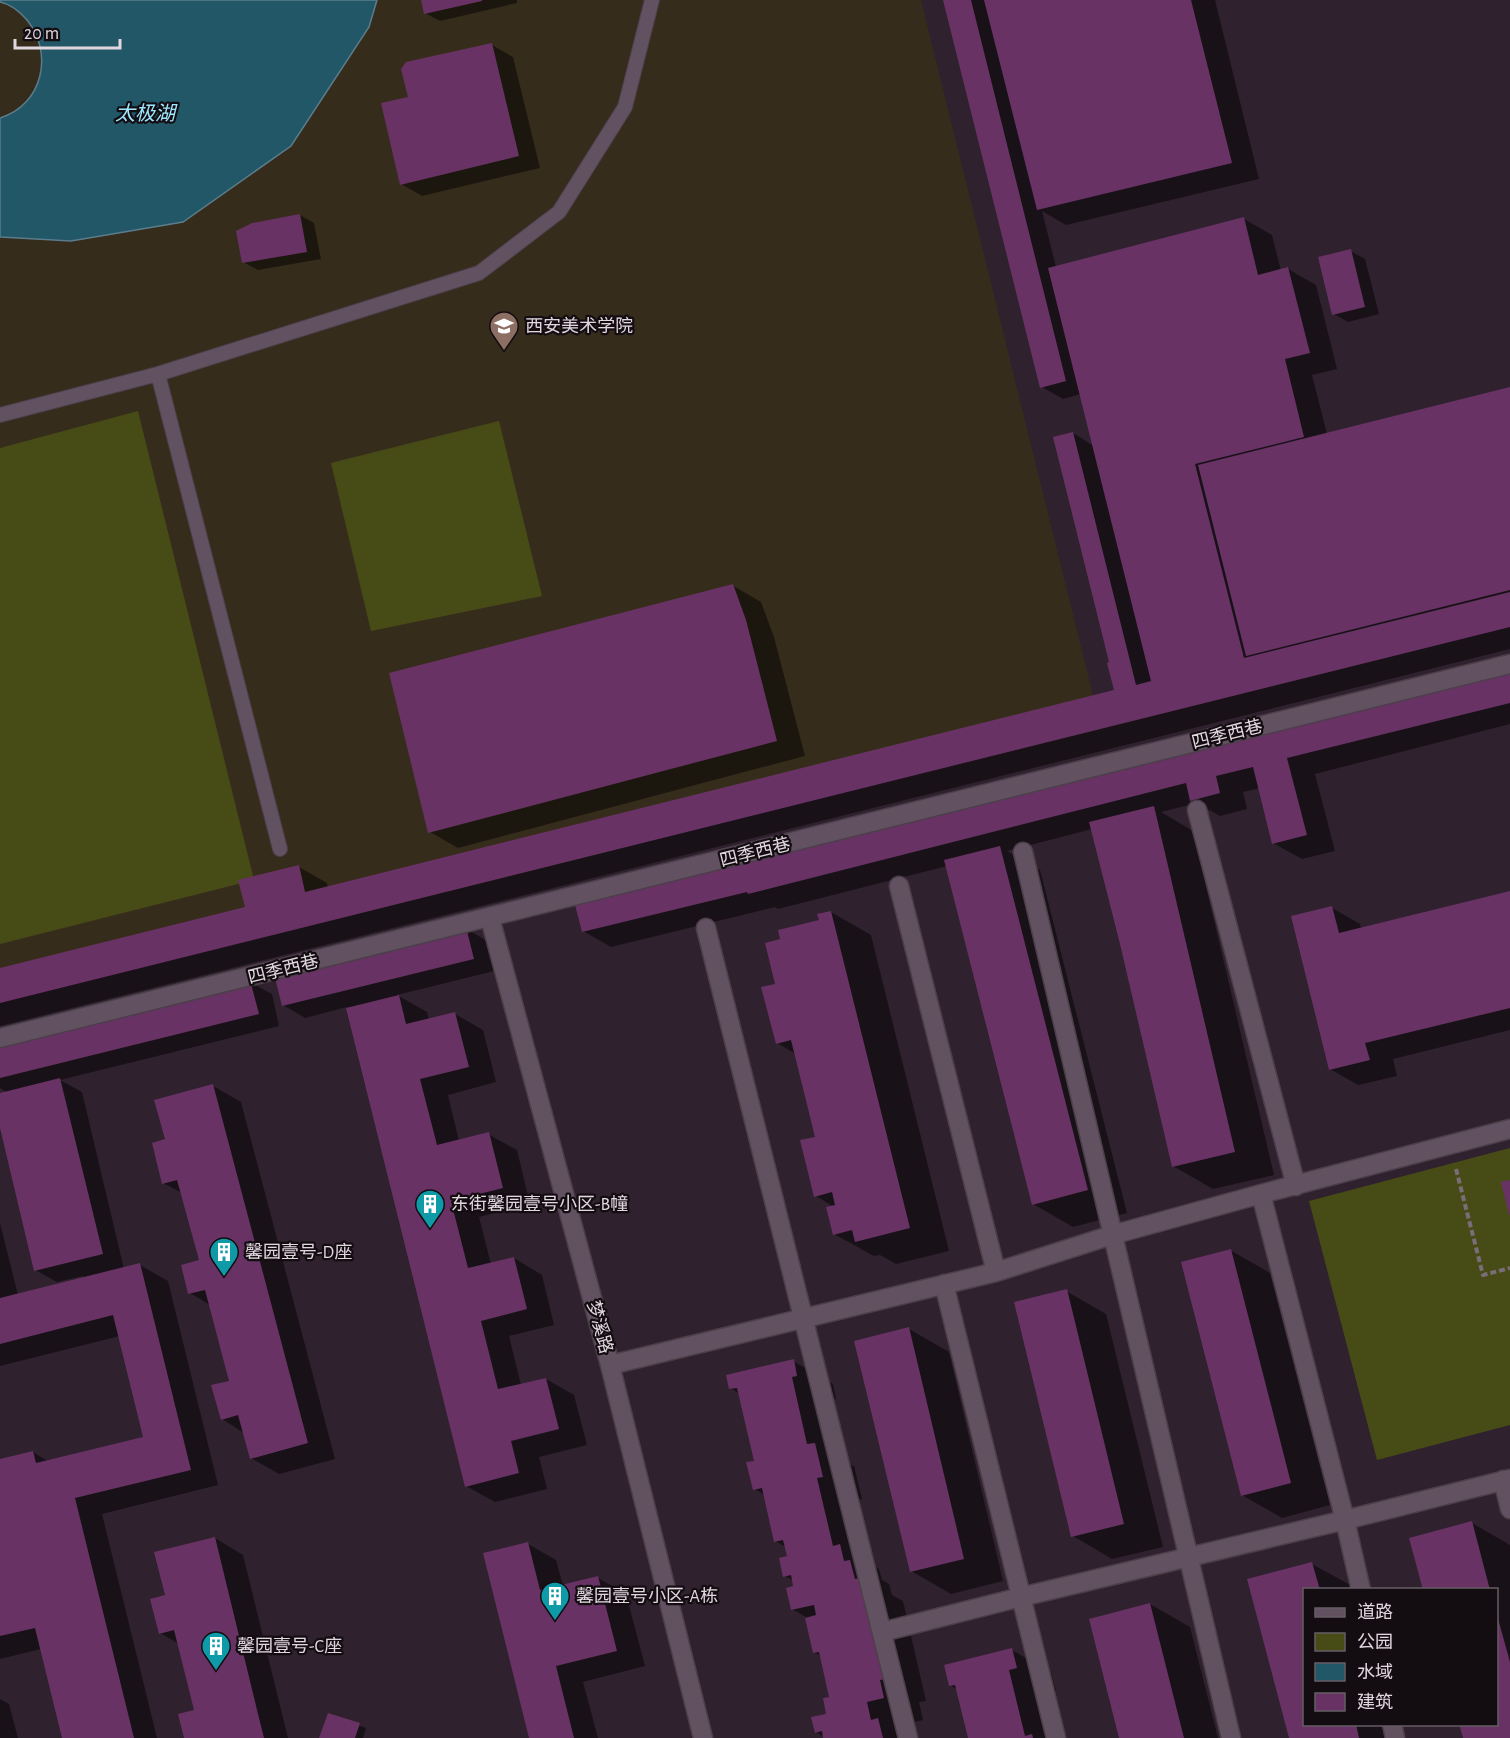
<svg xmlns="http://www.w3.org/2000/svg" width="1510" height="1738" font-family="'Alegreya Sans','Noto Sans SC',sans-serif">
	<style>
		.education { fill: #362c1c }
		.green { fill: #474c17 }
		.water { fill: #225767; stroke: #5b7d8b; stroke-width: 1.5 }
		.shadow { fill: #0007 }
		.building { fill: #683364 }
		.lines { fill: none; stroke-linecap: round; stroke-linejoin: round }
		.lane-casing { stroke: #4c3f4a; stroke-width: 16 }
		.street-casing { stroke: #4c3f4a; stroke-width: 21 }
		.secondary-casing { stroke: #4c3f4a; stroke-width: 21 }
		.path { stroke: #796d77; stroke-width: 4; stroke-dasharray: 6 3; stroke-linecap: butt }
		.lane { stroke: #625160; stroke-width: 14 }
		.street { stroke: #625160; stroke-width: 18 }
		.secondary { stroke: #625160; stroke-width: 18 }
		.labels { text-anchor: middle; stroke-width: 4.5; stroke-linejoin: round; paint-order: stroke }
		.poi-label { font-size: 18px; fill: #e1d7df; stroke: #130d12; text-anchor: start }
		.street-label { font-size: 18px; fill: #e1d7df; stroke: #130d12 }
		.water-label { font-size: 20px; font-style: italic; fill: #9ee7fe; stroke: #130d12 }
	</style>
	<rect width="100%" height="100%" fill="#2f212e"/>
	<!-- education -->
	<path class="education" d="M0 0H921L1095 703 0 980Z"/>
	<!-- green -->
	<path class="green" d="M138 411 254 880 0 944V448Z
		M499 421 542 596 371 631 331 463Z
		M1510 1148V1425L1377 1460 1309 1201Z"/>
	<!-- water -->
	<path class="water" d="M0 0H377L369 27 291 146 183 222 71 241 0 237V118C43 105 54 53 27 20 20 12 10 4 0 2Z"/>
	<!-- shadow -->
	<path class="shadow" d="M422 0H517V3L440 21 425 13Z
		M945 0H1215L1259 179 1066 225 1042 211 1056 267 1244 219 1272 235 1281 271 1288 269 1316 285 1337 369 1312 375 1327 434 1510 388V649L0 1026V969L246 908 299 867 327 883 328 888 1115 691 1073 433 1094 446 1081 394 1063 399 1042 387Z
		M492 45 513 57 540 168 422 196 401 184 410 98Z
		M300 215 314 223 321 259 258 270 243 262Z
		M1350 251 1365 259 1379 314 1348 322 1334 314Z
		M732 585 761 602 774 637 805 756 458 848 430 832Z
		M1510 668V724L1315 774 1335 851 1302 859 1273 843 1260 788 1243 792 1247 809 1220 816 1197 803 1161 812 1193 831 1274 1175 1213 1189 1173 1166 1121 943 1092 829 1007 851 1040 870 1127 1213 1073 1227 1033 1204 947 866 778 909 775 907 611 947 583 931Z
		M1510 893V1030L1393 1059 1397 1076 1358 1085 1330 1069 1332 908 1360 924 1361 929Z
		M831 912 871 935 949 1251 896 1264 880 1255 874 1256 834 1234V1207L816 1196 817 1138 796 1054 777 1043V985L782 940 821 921Z
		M465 928 487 941 494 971 397 995 427 1012 429 1020 455 1014 483 1030 496 1082 448 1095 459 1141 488 1134 517 1150 530 1204 479 1217 491 1264 514 1258 542 1275 554 1325 509 1336 521 1385 546 1379 574 1395 587 1445 539 1457 547 1489 495 1502 466 1486 347 1007 305 1018 283 1005Z
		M250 982 272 994 279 1026 60 1080 82 1092 124 1269 140 1265 168 1281 218 1485 102 1514 157 1738H64L41 1649 0 1659V1460L33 1452 49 1462 145 1438 120 1336 0 1366V1223L18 1295 84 1279 83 1276 57 1282 35 1270 0 1121V1095L8 1093 0 1088V1044Z
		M213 1086 241 1102 335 1459 279 1474 251 1458 244 1433 222 1419 231 1382 210 1305 190 1293 200 1261 182 1193 163 1183 167 1141Z
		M1230 1250 1270 1273 1330 1505 1282 1518 1242 1495Z
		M1066 1291 1106 1314 1163 1547 1112 1559 1073 1536Z
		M909 1329 949 1352 1003 1581 951 1594 911 1571Z
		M793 1361 833 1384 836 1399 831 1400 845 1462 855 1467V1470L862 1499 856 1500 871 1564 879 1569 882 1580 889 1584 892 1595 903 1601 926 1701 919 1702 923 1720 906 1724 910 1738H825L816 1732 828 1715 831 1698 821 1656 814 1652 806 1617 792 1609 795 1587 794 1581 785 1576 788 1557 786 1547 775 1541 765 1495 755 1489 756 1462 740 1394 730 1388Z
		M1472 1523 1510 1545V1738H1464L1496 1724V1590H1424Z
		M215 1538 243 1555 288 1738H186L196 1711 179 1644 160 1633 167 1596Z
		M528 1544 556 1560 563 1586 598 1578 626 1594 645 1666 583 1682 598 1738H531Z
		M1312 1564 1352 1586 1353 1590H1304V1724H1388L1392 1738H1291L1249 1580Z
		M1150 1604 1190 1627 1218 1738H1121Z
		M1012 1650 1051 1673 1056 1691 1048 1693 1059 1738H970L958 1690 950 1685Z
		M0 1699 9 1704 18 1738H0Z
		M329 1715 366 1728 363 1738H321Z"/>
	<!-- building -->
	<path class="building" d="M421 0H482V1L424 14Z
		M943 0H971L1066 381 1040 388Z
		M984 0H1191L1232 163 1037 210Z
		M492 43 519 156 400 185 381 103 408 97 401 69 406 62Z
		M300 214 307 252 242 263 236 231 252 223Z
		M1244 217 1258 275 1288 267 1310 353 1285 359 1304 437 1195 464 1244 658 1510 592V627L0 1003V968L245 907 238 880 299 865 305 892 1114 690 1107 663 1109 662 1053 437 1073 432 1136 685 1151 681 1048 268Z
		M1351 249 1365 307 1332 315 1318 257Z
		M1510 387V590L1246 656 1198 465Z
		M733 584 746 620 777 741 428 833 389 673Z
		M1510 667V703L1287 758 1307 835 1272 844 1253 767 1216 776 1220 793 1190 801 1186 783 748 894 747 892 582 932 574 901Z
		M1154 806 1235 1152 1172 1167 1120 944 1089 822Z
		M1000 846 1088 1190 1032 1205 944 860Z
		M1510 891V1008L1365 1043 1370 1060 1329 1070 1291 916 1332 906 1339 933Z
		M831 911 910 1228 855 1242 852 1230 833 1235 826 1207 835 1205 832 1192 814 1197 800 1140 815 1137 791 1040 776 1044 761 987 775 984 765 943 780 939 778 930 819 920 817 914Z
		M466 927 474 959 282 1006 274 974Z
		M250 980 259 1014 0 1078V1042Z
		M399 995 406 1024 455 1012 469 1067 420 1079 437 1145 489 1132 503 1188 451 1201 468 1268 514 1257 527 1309 481 1321 498 1389 546 1378 559 1429 511 1441 519 1473 465 1487 346 1008Z
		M60 1078 103 1254 34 1271 0 1128V1093Z
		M213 1084 308 1443 250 1459 238 1415 221 1420 211 1385 229 1381 205 1290 188 1294 181 1265 199 1260 177 1180 162 1184 152 1143 165 1139 154 1100Z
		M1510 1180V1215H1509L1501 1182Z
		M1231 1249 1291 1483 1241 1496 1181 1262Z
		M140 1263 191 1470 75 1498 134 1738H62L35 1628 0 1636V1459L33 1451 36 1463 143 1437 113 1315 0 1344V1298Z
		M1067 1289 1124 1524 1071 1537 1014 1302Z
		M909 1327 964 1559 910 1572 854 1341Z
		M794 1359 797 1376 792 1377 807 1444 815 1443 823 1477 817 1478 833 1546 840 1544 844 1561 850 1560 855 1579 864 1577 887 1679 880 1680 884 1698 867 1702 871 1720 878 1718 883 1738H823L822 1731 815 1733 811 1717 826 1714 823 1698 829 1697 819 1652 813 1653 805 1618 816 1615 814 1605 791 1610 786 1588 793 1586 791 1575 783 1577 779 1558 787 1556 783 1540 774 1542 762 1488 753 1490 746 1462 754 1461 737 1388 729 1389 726 1375Z
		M1472 1521 1490 1590H1423L1409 1538Z
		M215 1537 259 1718 264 1738H184L178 1714 194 1710 174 1630 159 1634 150 1599 165 1595 154 1552Z
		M528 1542 540 1590 598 1576 617 1651 556 1666 574 1738H529L483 1553Z
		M1312 1562 1320 1590H1304V1724H1356L1359 1738H1289L1247 1579Z
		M1150 1603 1184 1738H1119L1089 1619Z
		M1497 1615 1510 1662V1738H1463L1459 1724H1496Z
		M1012 1648 1017 1668 1009 1670 1025 1736 1032 1734 1033 1738H968L955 1685 949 1686 944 1665Z
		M328 1713 360 1723 355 1738H319Z"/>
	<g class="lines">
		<!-- lane casing -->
		<g class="lane-casing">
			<path id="lane" d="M158 374 280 849
				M0 415 158 374 479 273 559 212 625 107 652 0"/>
		</g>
		<!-- street casing -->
		<g class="street-casing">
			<path id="street" d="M1197 810 1296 1186
				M1023 852 1231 1738
				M899 886 996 1272
				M490 918 610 1365 703 1738
				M706 928 908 1738
				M1261 1194 1345 1520 1361 1590
				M944 1284 1056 1738
				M610 1365 996 1272 1112 1235 1261 1194 1510 1129
				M1503 1480 1510 1509
				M882 1632 1021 1597 1345 1520 1510 1479
				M1392 1724 1395 1738"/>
		</g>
		<!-- secondary casing -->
		<g class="secondary-casing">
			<path id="secondary" d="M0 1038 1510 664"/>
		</g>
		<!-- path -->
		<path class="path" d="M1456 1169 1483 1275 1510 1268"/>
		<!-- lane -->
		<use href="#lane" class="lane"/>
		<!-- street -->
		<use href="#street" class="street"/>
		<!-- secondary -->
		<use href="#secondary" class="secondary"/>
	</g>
	<!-- icons -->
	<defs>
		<g id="university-pin" transform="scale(1.5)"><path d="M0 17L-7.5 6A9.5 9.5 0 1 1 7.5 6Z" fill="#8d6e63" stroke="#130d12"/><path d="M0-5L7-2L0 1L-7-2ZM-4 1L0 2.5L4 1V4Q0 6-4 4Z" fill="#fff"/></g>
		<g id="building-pin" transform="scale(1.5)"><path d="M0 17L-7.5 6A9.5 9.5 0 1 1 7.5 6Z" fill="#0f9aa8" stroke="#130d12"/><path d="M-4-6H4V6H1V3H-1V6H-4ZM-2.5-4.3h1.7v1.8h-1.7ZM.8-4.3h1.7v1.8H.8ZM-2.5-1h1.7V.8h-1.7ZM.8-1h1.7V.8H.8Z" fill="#fff"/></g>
	</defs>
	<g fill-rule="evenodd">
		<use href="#university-pin" x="504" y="326"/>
		<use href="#building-pin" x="430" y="1204"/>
		<use href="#building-pin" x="224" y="1252"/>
		<use href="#building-pin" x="555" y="1596"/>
		<use href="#building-pin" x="216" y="1646"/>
	</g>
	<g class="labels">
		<!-- poi labels -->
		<g class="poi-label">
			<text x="525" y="332">西安美术学院</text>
			<text x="451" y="1210">东街馨园壹号小区-B幢</text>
			<text x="245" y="1258">馨园壹号-D座</text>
			<text x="576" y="1602">馨园壹号小区-A栋</text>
			<text x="237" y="1652">馨园壹号-C座</text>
		</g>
		<!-- street labels -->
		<g class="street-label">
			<text transform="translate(1227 734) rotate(-14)" y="6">四季西巷</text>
			<text transform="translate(755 852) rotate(-14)" y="6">四季西巷</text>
			<text transform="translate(283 969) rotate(-14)" y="6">四季西巷</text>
			<text transform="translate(600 1327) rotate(75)" y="6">梦溪路</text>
		</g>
		<!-- water labels -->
		<g class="water-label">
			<text x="145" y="120">太极湖</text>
		</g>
	</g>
	<!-- legend -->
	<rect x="1303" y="1588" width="195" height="138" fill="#130d12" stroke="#655e64" stroke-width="1.5"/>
	<rect x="1315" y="1608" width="30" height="9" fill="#625160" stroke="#655e64" stroke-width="1.5"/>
	<text x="1357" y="1618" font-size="18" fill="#e1d7df">道路</text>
	<rect x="1315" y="1633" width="30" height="18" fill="#474c17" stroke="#655e64" stroke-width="1.5"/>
	<text x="1357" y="1648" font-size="18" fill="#e1d7df">公园</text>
	<rect x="1315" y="1663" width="30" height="18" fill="#225767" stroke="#655e64" stroke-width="1.5"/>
	<text x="1357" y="1678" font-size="18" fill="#e1d7df">水域</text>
	<rect x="1315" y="1693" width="30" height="18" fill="#683364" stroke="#655e64" stroke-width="1.5"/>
	<text x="1357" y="1708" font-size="18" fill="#e1d7df">建筑</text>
	<!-- scale -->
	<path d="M15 39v9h105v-9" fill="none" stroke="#e1d7df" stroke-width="3"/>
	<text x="24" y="39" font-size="18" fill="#e1d7df" stroke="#130d12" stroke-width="4.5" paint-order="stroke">20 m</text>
</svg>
